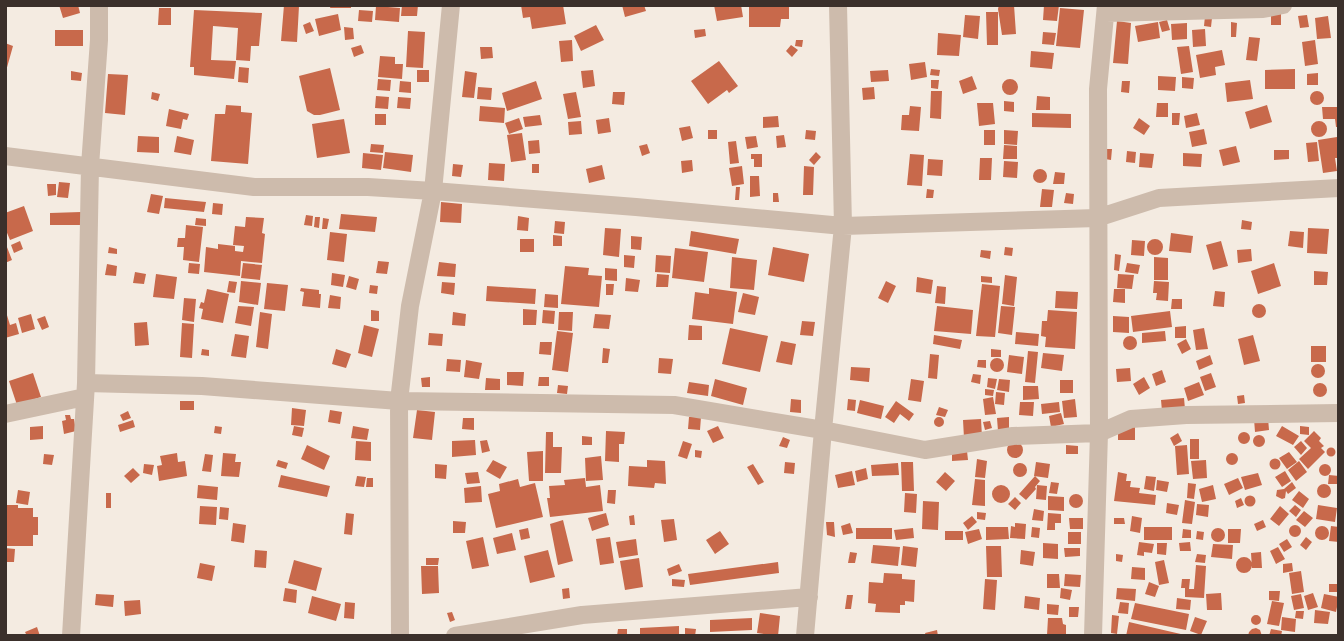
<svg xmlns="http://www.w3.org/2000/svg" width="1344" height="641" font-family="Mulish,sans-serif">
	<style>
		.building { fill: #c8694b }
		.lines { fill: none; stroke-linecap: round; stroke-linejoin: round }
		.minor { stroke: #cdbbac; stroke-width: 18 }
	</style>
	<rect width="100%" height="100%" fill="#f4ebe1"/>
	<!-- building -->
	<path class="building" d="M59 5H78L80 13 63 18Z
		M284 5 299 6 297 42 281 41Z
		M331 5H351V8H330Z
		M402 5H418L417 16H401Z
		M521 5H563L566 24 532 29 530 17 523 18Z
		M622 5H644L646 11 625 17Z
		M714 5H741L743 17 717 21Z
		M749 5H789V19H781L780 27H749Z
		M999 5H1014L1016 34 1002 35 998 9Z
		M1044 5H1059L1057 21 1043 20Z
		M376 6 400 8 399 22 375 20Z
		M159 8H171V25H158Z
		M1060 8 1084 10 1080 48 1056 46Z
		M194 10 262 13 259 46H251L250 61 236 60 238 28 213 26 211 60 236 61 234 79 194 75V67H190Z
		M359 10 373 11 372 22 358 21Z
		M986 12H998V45H987Z
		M1271 13 1281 14V25H1271Z
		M338 14 341 30 319 36 315 19Z
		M965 15 980 16 978 39 963 37Z
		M1307 15 1309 27 1300 28 1298 16Z
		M1205 16 1212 18 1211 27 1204 26Z
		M1328 16 1331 38 1317 39 1315 18Z
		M1167 20 1170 30 1162 32 1159 22Z
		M1117 21 1131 23 1128 64 1113 63Z
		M310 22 314 31 306 34 303 25Z
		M1158 22 1160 38 1138 42 1135 26Z
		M1231 22 1237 23 1236 37H1231Z
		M1187 23V39L1172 40 1171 24Z
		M596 25 604 40 581 51 574 36Z
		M344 27 353 28 354 39 345 40Z
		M705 29 706 36 695 38 694 30Z
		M1205 29 1206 46 1193 47 1192 30Z
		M55 30H83V46H55Z
		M408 31 425 32 423 68 406 67Z
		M1043 32 1056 33 1054 45 1042 44Z
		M938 33 961 35 959 56 937 55Z
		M1249 37 1260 38 1257 61 1246 60Z
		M572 40 573 61 561 62 559 41Z
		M796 40H803L802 47 795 46Z
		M1315 40 1318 64 1305 66 1302 42Z
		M5 43 13 46 6 71 5 70Z
		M361 45 364 53 354 57 351 48Z
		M791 45 798 50 792 57 786 51Z
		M1189 46 1193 72 1181 74 1177 47Z
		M480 47H492L493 58 481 59Z
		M1222 50 1225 65 1215 67 1216 75 1200 78 1196 55Z
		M1031 51 1054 53 1052 69 1030 67Z
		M380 56 395 57V64H403L402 79 378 77Z
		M719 61 738 86 729 93 727 90 708 104 691 81Z
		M925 62 927 77 911 80 909 64Z
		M239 67 249 68 248 83 238 82Z
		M330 68 340 110 320 115H314L307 111 299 76Z
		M931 69 940 70 939 76 930 75Z
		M1295 69V89H1265V70Z
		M417 70H429V82H417Z
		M593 70 595 86 583 88 581 71Z
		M888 70 889 81 871 82 870 71Z
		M71 71 82 73 81 81 71 80Z
		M465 71 477 73 474 98 462 97Z
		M1318 73V85H1307V74Z
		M108 74 128 75 125 115 105 113Z
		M972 76 977 89 963 94 959 81Z
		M1158 76 1176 77 1175 91 1158 90Z
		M1182 77 1194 78 1193 89 1182 88Z
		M1002 87a8 8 0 1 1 16 0a8 8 0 1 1-16 0Z
		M378 79 391 80 390 91 377 90Z
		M931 80H939L938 89 931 88Z
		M1250 80 1253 99 1227 102 1225 83Z
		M400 81 411 82V93L399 92Z
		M536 81 542 99 507 111 502 93Z
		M1122 81H1130L1129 93 1121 92Z
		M478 87 492 88 491 100 477 99Z
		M874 87 875 99 863 100 862 88Z
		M931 91H942L941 119 930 118Z
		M1310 98a7 7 0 1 1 14 0a7 7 0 1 1-14 0Z
		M152 92 160 94 158 101 151 99Z
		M576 92 581 117 568 119 563 94Z
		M613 92H625L624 105 612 104Z
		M376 96 389 97 388 109 375 108Z
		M1037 96 1050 97V110H1036Z
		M398 97 411 98 410 109 397 108Z
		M1004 101 1014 102V112L1004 111Z
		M977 103H993L995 124 979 126Z
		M1157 103H1168V117H1156Z
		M226 105 241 106V112L252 113 248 164 211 161 215 114H225Z
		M1267 105 1272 122 1250 129 1245 112Z
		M480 106 505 108 504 123 479 121Z
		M910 106 921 107 919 131 901 130 902 115H909Z
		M1322 107H1339V127H1336L1335 119H1323Z
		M169 109 189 114 187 120 183 119 181 129 166 126Z
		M1032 113 1071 114V128L1032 127Z
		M1172 113H1180L1179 125H1172Z
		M1197 113 1200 125 1186 128 1184 116Z
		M375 114H386V125H375Z
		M540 115 542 125 525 127 523 117Z
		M778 116 779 127 763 128V117Z
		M519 118 523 129 509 134 505 123Z
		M609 118 611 132 598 134 596 120Z
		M1139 118 1150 126 1144 135 1133 128Z
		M344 119 350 153 317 158 312 124Z
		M1311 129a8 8 0 1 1 16 0a8 8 0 1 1-16 0Z
		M581 121 582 134 569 135 568 122Z
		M690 126 693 138 682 141 679 128Z
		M1204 129 1207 144 1192 147 1189 132Z
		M708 130H717V139H708Z
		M806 130 816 131 815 140 805 139Z
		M984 130H995V145H984Z
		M1004 130 1018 131 1017 145 1004 144Z
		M522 133 526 160 511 162 507 135Z
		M784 135 786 147 777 148 776 136Z
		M138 136 159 137V153L137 152Z
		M177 136 194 140 191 155 174 152Z
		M756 136 758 147 747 149 745 137Z
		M1337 137 1339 158H1335L1337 171 1323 173 1318 140Z
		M539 140 540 153 529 154 528 141Z
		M736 141 739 163 730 164 728 142Z
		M1317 142 1319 161 1308 162 1306 143Z
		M371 144 384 145 383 153 370 152Z
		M647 144 650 153 642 156 639 146Z
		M1004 145 1017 146V159H1003Z
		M1236 146 1240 162 1223 166 1219 150Z
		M1107 149H1112L1111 160 1105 159Z
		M1274 150H1289V159L1274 160Z
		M1127 151 1136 152 1135 163 1126 162Z
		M385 152 413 155 411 172 383 168Z
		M816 152 821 157 814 165 809 160Z
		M363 153 383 155 381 170 362 168Z
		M1140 153 1154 154 1152 168 1139 167Z
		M1183 153 1202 154 1201 167 1183 166Z
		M751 154H762V167H754V159H751Z
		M910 154 924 155 922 186 907 185Z
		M980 158H992L991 180H979Z
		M928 159 943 160 942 176 927 175Z
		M692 160 693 171 682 173 681 161Z
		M1004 161 1018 162 1017 178 1003 177Z
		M489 163 505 164 504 181 488 180Z
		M453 164 463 165 461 177 452 176Z
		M532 164H539V173H532Z
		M602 165 605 179 589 183 586 169Z
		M742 166 744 184 732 186 729 168Z
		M804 166 814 167 813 195H803Z
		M1033 176a7 7 0 1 1 14 0a7 7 0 1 1-14 0Z
		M1055 172 1065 173 1064 184H1053Z
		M750 176H759L760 196 750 197Z
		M59 182 70 183 68 198 57 197Z
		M47 184H56V195L48 196Z
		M736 187H740L739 200H735Z
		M927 189 934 190 933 198H926Z
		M1042 189 1054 190 1052 207H1040Z
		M773 193H778L779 202H773Z
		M1066 193 1074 194 1073 204 1064 203Z
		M151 194 163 196 159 214 147 212Z
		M165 198 206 202 204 212 164 208Z
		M441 202 462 204 461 223 440 222Z
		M213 203 223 204 222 215 212 214Z
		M24 206 33 231 10 240 5 228V213Z
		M81 212V225H50V213Z
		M341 214 377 217 375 232 339 229Z
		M306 215 313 216 312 226 304 225Z
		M518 216 529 218 528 231 517 230Z
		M246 217 264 218 262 233 265 234 262 263 241 261 240 276 204 272 206 247 218 249V244L235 246V251L243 252 244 246 233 245 235 226 245 227Z
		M315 217H320L319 228 314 227Z
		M196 218 206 219V226L195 225Z
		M323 218 329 219 327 229H322Z
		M1242 220 1252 222 1251 230 1241 229Z
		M555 221 565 222 564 234 554 233Z
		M186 225 203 227 199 262 183 260 184 247H177L178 238H185Z
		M605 228 621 229 619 257 603 255Z
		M1308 228 1329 229 1327 254 1307 253Z
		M691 231 739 239 736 254 689 246Z
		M1290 231 1304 232 1303 248 1288 246Z
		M330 232 347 234 344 262 327 260Z
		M1171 233 1193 236 1191 253 1169 251Z
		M553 235 562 236V246H553Z
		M631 236 642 237 641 250 631 249Z
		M1147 247a8 8 0 1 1 16 0a8 8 0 1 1-16 0Z
		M520 239H534V252H520Z
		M1132 240 1145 241 1144 256 1131 255Z
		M20 241 23 249 14 253 11 245Z
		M1221 241 1228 266 1213 270 1206 245Z
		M5 242 12 260 5 263Z
		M109 247 117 249V254L108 253Z
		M773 247 809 254 804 282 768 275Z
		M1005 247 1013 248 1012 256 1004 255Z
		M675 248 708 252 704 282 672 278Z
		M1251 249 1252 261 1238 263 1237 250Z
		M981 250 991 251 990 259 980 257Z
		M1115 254 1121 255 1119 271 1114 270Z
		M624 255 635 256 634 268 624 267Z
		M656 255 671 256 670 273 655 272Z
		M732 257 757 260 754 290 730 288Z
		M1154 257 1168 258V280H1154Z
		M378 261 389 262 387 274 376 273Z
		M439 262 456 264 455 277 437 276Z
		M189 263 200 264 199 274 188 273Z
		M243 263 262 265 260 280 241 278Z
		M1127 263 1140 265 1138 274 1125 272Z
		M1274 263 1281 286 1258 294 1251 271Z
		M107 264 117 266 116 276 105 275Z
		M565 266 589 268 588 275 602 276 599 307 561 304Z
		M605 268 617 269V281L605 280Z
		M1314 271 1328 272 1327 285H1314Z
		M135 272 146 274 144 284 133 283Z
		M332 273 345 275 343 287 331 285Z
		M156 274 177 277 174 299 153 297Z
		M657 274 669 275 668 287H656Z
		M1118 274 1134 275 1132 289 1117 288Z
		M1005 275 1017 277 1014 306 1002 304Z
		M349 276 359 279 356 290 346 287Z
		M981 276 992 277V283L981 282Z
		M917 277 933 280 931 294 916 292Z
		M626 278 640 280 638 292 625 291Z
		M229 281 237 282 235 293 227 292Z
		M241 281 261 283 258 305 239 302Z
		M886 281 896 286 888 303 878 298Z
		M1154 281 1169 282 1168 301 1156 300 1157 293H1153Z
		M442 282 455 283 454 295 441 293Z
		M267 283 288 285 285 311 264 309Z
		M606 284H614L613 295H606Z
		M982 284 1000 286 995 337 976 336Z
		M370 285 378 286 377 294 369 293Z
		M487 286 536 289 535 304 486 301Z
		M937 286 946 287 945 304 935 303Z
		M301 288 319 290V294H321L320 308 302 306 304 292 300 291Z
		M709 288 737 292 733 324 692 319 695 292 709 294Z
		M207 289 229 294 223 323 201 319 203 309 199 308 201 302 204 303Z
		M1114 289H1125V303L1113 302Z
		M1056 291 1078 292 1077 309 1055 308Z
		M1215 291 1225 292 1224 307 1213 306Z
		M743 293 759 297 755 315 738 312Z
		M545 294 558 295V308L544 307Z
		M330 295 341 297 340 309 328 308Z
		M184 298 196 299 194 322 182 320Z
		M1172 299H1182V309H1171Z
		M1252 311a7 7 0 1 1 14 0a7 7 0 1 1-14 0Z
		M238 306 254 307 251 326 235 323Z
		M937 306 973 310 971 334 934 331Z
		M1001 306 1015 307 1012 335 998 333Z
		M523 309 537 310 536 325H523Z
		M371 310 379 311V321H371Z
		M543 310 555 311 554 324 542 323Z
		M1048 310 1077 312 1075 349 1045 347 1046 337 1041 336 1042 321H1047Z
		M1170 311 1172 327 1133 332 1131 316Z
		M6 312 10 325 16 323 19 334 5 338Z
		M260 312 272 314 268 349 256 347Z
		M453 312 466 314 465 326 452 325Z
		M559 312H573L572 331 558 330Z
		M31 314 35 329 22 333 18 318Z
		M595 314 611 315 609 329 593 328Z
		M45 316 49 327 42 330 37 319Z
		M1113 316 1129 317V333L1113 332Z
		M802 321 815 322 813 336 800 335Z
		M147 322 149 345 135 346 134 323Z
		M182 323 194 324 192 358 180 357Z
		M364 325 379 329 372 357 358 353Z
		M689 325 702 326V340H688Z
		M1186 326V338H1175V327Z
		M730 328 768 336 760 372 722 364Z
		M1204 328 1208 349 1196 350 1193 330Z
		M557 331 573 333 568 372 552 370Z
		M1165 331 1166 341 1142 343V333Z
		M1016 332 1039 334 1038 346 1015 344Z
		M429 333 443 334 442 346 428 345Z
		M235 334 249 336 246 358 231 356Z
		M934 335 962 340 960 349 933 344Z
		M1253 335 1260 361 1244 365 1238 339Z
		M1123 343a7 7 0 1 1 14 0a7 7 0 1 1-14 0Z
		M1186 339 1191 349 1182 354 1177 344Z
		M781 341 796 344 792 365 776 362Z
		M540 342H552L551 355 539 354Z
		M1311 346H1326V362H1311Z
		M603 348 610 349 608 363H602Z
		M202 349 209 350V356L201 355Z
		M336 349 351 354 346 368 332 364Z
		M991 349 1001 350V357H991Z
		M1028 351 1038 352 1035 383 1025 382Z
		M1043 353 1064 355 1062 371 1041 368Z
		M930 354 939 355 937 379 928 378Z
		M1009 355 1024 357 1022 374 1007 372Z
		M1210 355 1213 364 1199 370 1196 361Z
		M990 365a7 7 0 1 1 14 0a7 7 0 1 1-14 0Z
		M659 358 673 359 671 374 658 373Z
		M447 359 461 360 460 372 446 371Z
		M466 360 482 363 479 379 464 377Z
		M978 360H986V368L977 367Z
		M1311 371a7 7 0 1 1 14 0a7 7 0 1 1-14 0Z
		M851 367 870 368 869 382 850 380Z
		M1130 368 1131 381 1117 382 1116 369Z
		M1162 370 1166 382 1156 386 1152 374Z
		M507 372H524L523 386 507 385Z
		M33 373 41 397 17 405 9 381Z
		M1211 373 1216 387 1205 391 1200 377Z
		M973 374 981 375 980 384 971 382Z
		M430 377V387H422L421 378Z
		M539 377H549V386H538Z
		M1144 377 1150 388 1139 395 1133 384Z
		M486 378 500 379V390H485Z
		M988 378 997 379 995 389 987 387Z
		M715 379 747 388 743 405 711 396Z
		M911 379 924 381 921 402 908 400Z
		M999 379 1010 380 1009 392 997 390Z
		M1060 380H1073V393H1060Z
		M689 382 709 385 708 396 687 393Z
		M1199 382 1204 395 1188 401 1184 388Z
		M1313 390a7 7 0 1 1 14 0a7 7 0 1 1-14 0Z
		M558 385 568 386 567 394 557 393Z
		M1023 386H1038L1039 399 1023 400Z
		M985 389 994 390 993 396 985 395Z
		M996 392 1005 393 1004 405 995 404Z
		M1244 395 1245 403 1238 404 1237 396Z
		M993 397 996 414 985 415 983 399Z
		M1184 398 1185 409 1162 411 1161 400Z
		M791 399 801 400V413L790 412Z
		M848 399 856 400 855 411 847 410Z
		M1075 399 1077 417 1064 418 1062 401Z
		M860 400 884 406 881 419 857 413Z
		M180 401H194V410H180Z
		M896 401 914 414 909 421 900 414 894 423 885 417Z
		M1020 402H1034L1033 416 1019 415Z
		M1059 402 1060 412 1042 414 1041 404Z
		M939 407 948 410 945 417 936 415Z
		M292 408 306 410 304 426 291 425Z
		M330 410 342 412 340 424 328 422Z
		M417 410 435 412 432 440 413 438Z
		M128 411 131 418 123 421 120 415Z
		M1061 413 1064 424 1051 427 1049 416Z
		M65 415H70L71 419H74L76 431 64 434 62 421 66 420Z
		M689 417H701L700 430 688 429Z
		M1009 417V430L998 431 997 418Z
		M934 422a5 5 0 1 1 10 0a5 5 0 1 1-10 0Z
		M463 418H474V430L462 429Z
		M1268 418 1269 430 1255 432 1254 419Z
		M981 419 982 437 964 438 963 420Z
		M133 420 135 427 120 432 118 425Z
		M990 421 992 428 985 430 983 422Z
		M43 426V439L30 440V427Z
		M215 426 222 427 221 434 214 433Z
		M294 426 304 428 302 437 292 435Z
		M353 426 369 429 367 440 351 438Z
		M718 426 724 438 713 443 707 431Z
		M1282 426 1299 436 1293 445 1276 436Z
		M1300 426 1309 427V435L1300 434Z
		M1135 427V440H1118V428Z
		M606 431 625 432 624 444H619V462L605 461Z
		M1314 431 1321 438 1319 441 1324 446 1321 448 1325 452 1308 469 1299 459 1311 448 1304 441Z
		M1238 438a6 6 0 1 1 12 0a6 6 0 1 1-12 0Z
		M546 432H553V447H562L561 473H545Z
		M1178 433 1182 441 1174 446 1170 438Z
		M1253 441a6 6 0 1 1 12 0a6 6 0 1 1-12 0Z
		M582 436 592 437V445H582Z
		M783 437 790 440 787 448 779 446Z
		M1190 439H1199V459H1190Z
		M475 440 476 455 452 457V441Z
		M487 440 490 451 482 453 480 441Z
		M356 441 371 442V461L355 460Z
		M683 441 692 444 687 459 678 456Z
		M1301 441 1307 448 1301 455 1294 447Z
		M1007 450a8 8 0 1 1 16 0a8 8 0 1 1-16 0Z
		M307 445 330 456 324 470 301 459Z
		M1066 445 1078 446V454H1066Z
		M1187 445 1189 474 1177 475 1175 446Z
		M1326.5 452a4.5 4.5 0 1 1 9 0a4.5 4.5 0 1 1-9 0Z
		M695 450 702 451 701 458 695 457Z
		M543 451V481H529L527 452Z
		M967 451 968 460 952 461V452Z
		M1289 452 1297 462 1287 469 1279 458Z
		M1226 459a6 6 0 1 1 12 0a6 6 0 1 1-12 0Z
		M177 453 178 462 185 461 187 476 159 481 157 466 162 465 160 456Z
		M223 453 236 454 235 462H241L239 477 221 476Z
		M44 454 54 455 52 465 43 464Z
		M205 454 213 455 211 472 202 471Z
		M601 456 603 480 586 481 585 458Z
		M1269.5 464a5.5 5.5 0 1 1 11 0a5.5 5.5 0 1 1-11 0Z
		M977 459 987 461 985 478 975 477Z
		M278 460 288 463 286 469 276 466Z
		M493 460 507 467 500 479 486 471Z
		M647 460 665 461 666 484 655 483 654 488 628 486 629 466 647 467Z
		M1206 460 1207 478 1193 479 1191 461Z
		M1299 461 1307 472 1296 481 1288 470Z
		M785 462 795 463 794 474 784 473Z
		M901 462H913L914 491H902Z
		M1036 462 1050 464 1048 478 1034 476Z
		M898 463 899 475 872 476 871 465Z
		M1013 470a7 7 0 1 1 14 0a7 7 0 1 1-14 0Z
		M1319 470a6 6 0 1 1 12 0a6 6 0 1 1-12 0Z
		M144 464 154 465 152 475 143 473Z
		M435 464 447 465 446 479 435 478Z
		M753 464 764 482 758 485 747 467Z
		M133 468 140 475 131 483 124 476Z
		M866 468 868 479 857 482 855 471Z
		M852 471 855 485 838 488 835 475Z
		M1285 471 1291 481 1282 487 1275 477Z
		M478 472 480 483 467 484 465 473Z
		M945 472 955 481 946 491 936 482Z
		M1118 472 1127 474 1126 481H1131L1130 487 1140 488 1139 493 1156 495 1155 505 1114 501Z
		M1258 473 1262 485 1245 490 1241 477Z
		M281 475 330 486 327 497 278 487Z
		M1329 475 1339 476V484H1328Z
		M357 476 366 477 364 487 355 486Z
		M1035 476 1040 481 1035 487 1036 489 1026 500 1019 494Z
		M1146 476 1156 477 1154 491 1144 489Z
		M367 478H373V487H366Z
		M585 478 586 487 600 485 603 511 550 517 547 498H550L549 486 565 485 564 480Z
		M1238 478 1243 488 1229 495 1224 484Z
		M518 479 520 487 535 483 543 517 496 528 488 494 500 491 499 484Z
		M975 479 985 480V506L972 505Z
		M1157 480 1169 482 1167 492 1156 490Z
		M1051 482 1059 483 1057 494 1049 493Z
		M1292 482 1296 488 1288 494 1286 491 1285 498 1282 499 1276 496 1277 490 1284 489Z
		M1188 483 1196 484 1194 499 1187 498Z
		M1317 491a7 7 0 1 1 14 0a7 7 0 1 1-14 0Z
		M198 485 218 487 217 500 197 498Z
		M1037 485 1047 486 1046 500 1036 499Z
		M1213 485 1216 499 1202 502 1199 489Z
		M992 494a9 9 0 1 1 18 0a9 9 0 1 1-18 0Z
		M481 486 482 502 465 503 464 488Z
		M18 490 30 492 28 505 16 503Z
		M608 490H616L615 504 607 503Z
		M1299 491 1309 499 1303 508 1292 500Z
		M106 493H111V508H106Z
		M905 493 917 494 916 513 904 512Z
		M1069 501a7 7 0 1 1 14 0a7 7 0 1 1-14 0Z
		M1244.5 501a5.5 5.5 0 1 1 11 0a5.5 5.5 0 1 1-11 0Z
		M1048 496 1064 497V511L1048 510Z
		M1015 497 1021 503 1015 510 1008 504Z
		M1241 498 1244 505 1237 508 1235 501Z
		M1185 500 1195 502 1192 524 1182 523Z
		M923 501 939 502 938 530 922 529Z
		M1167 503 1179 505 1177 515 1166 513Z
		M1197 504 1209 505 1208 517 1196 515Z
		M5 505H18V508H33V517H38V535H33V546H5Z
		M1295 505 1301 510 1296 517 1289 511Z
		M1318 505 1337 508 1335 522 1316 519Z
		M200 506 217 507 216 525 199 524Z
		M1280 506 1289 514 1279 526 1270 519Z
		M220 507 229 508 228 520 219 519Z
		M1034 509 1044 511 1043 521 1032 520Z
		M1304 511 1313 518 1305 527 1296 520Z
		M977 512 986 513 985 520 977 519Z
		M346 513 354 514 352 535 344 534Z
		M606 513 609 525 592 531 588 518Z
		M1048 513 1061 514V523H1055V530H1047Z
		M634 515 635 525H630L629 516Z
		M972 516 977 522 968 530 963 523Z
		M1132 516 1142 518 1140 533 1130 531Z
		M1069 518H1083V529H1070Z
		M1114 518H1124L1125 524H1114Z
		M674 519 677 540 664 542 661 520Z
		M563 520 573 561 558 565 550 524Z
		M1263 520 1266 527 1257 531 1254 524Z
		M453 521 466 522 465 533H453Z
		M826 522H834L835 537 827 535Z
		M233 523 246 525 244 543 231 541Z
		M850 523 853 533 843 535 841 526Z
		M1015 523 1026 524 1025 539 1010 538 1011 526 1015 527Z
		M1289 531a6 6 0 1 1 12 0a6 6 0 1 1-12 0Z
		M1315 533a7 7 0 1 1 14 0a7 7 0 1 1-14 0Z
		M1331 526 1339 527V542L1329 541Z
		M986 527H1008L1009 539 986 540Z
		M1032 527 1040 528 1039 538 1031 537Z
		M1144 527H1172V540H1144Z
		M1211 535a7 7 0 1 1 14 0a7 7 0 1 1-14 0Z
		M528 528 530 538 521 540 519 530Z
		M856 528H892V539H856Z
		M913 528 914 538 896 540 894 530Z
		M979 529 982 539 968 544 965 532Z
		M1183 529 1191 530V538H1182Z
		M1228 529H1241L1240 543H1228Z
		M720 531 729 544 715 554 706 540Z
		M945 531H963V540H945Z
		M1197 531 1204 532 1203 540 1196 539Z
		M1068 532H1081V544H1068Z
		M512 533 516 550 497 554 493 538Z
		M483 537 489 566 472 569 466 541Z
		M610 537 614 563 600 565 596 539Z
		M1306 537 1312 542 1306 550 1300 545Z
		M636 539 638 555 619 558 616 542Z
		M1287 539 1292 547 1284 552 1279 544Z
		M1139 542 1154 544 1152 553 1144 552V556L1137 555Z
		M1190 542 1191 551H1180L1179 543Z
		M1043 543 1058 544V559L1043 558Z
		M1157 543H1167L1166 555 1157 554Z
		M1213 544 1233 545 1232 559 1211 557Z
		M873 545 900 547 898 566 871 563Z
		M903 546 918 548 916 567 901 565Z
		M986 546H1001L1002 577H987Z
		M1278 547 1285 559 1276 564 1270 551Z
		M5 548 15 549 14 562H5Z
		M1064 548H1080V556L1065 557Z
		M255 550 267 551 266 568 254 567Z
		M548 550 555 577 530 583 524 556Z
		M1021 550 1035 552 1033 566 1020 564Z
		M850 552 857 553 855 563H848Z
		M1261 552 1262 568H1252L1251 553Z
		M1116 554 1123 555 1122 562 1116 561Z
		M1197 554 1206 555 1205 563 1195 562Z
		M1236 565a8 8 0 1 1 16 0a8 8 0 1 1-16 0Z
		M426 558H439L438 565H426Z
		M639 558 643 587 625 590 620 561Z
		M294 560 322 568 316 591 288 583Z
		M1164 560 1169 583 1159 585 1155 562Z
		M778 562 779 573 690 585 688 574Z
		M200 563 215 566 212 581 197 578Z
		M1292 563 1293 571 1283 573V564Z
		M679 564 682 571 669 576 667 569Z
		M1196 565 1206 566 1204 598 1185 597V588H1181L1182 579H1190L1189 589H1194Z
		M421 566H438L439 593 422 594Z
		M1132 567 1145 568V580L1131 579Z
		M1301 571 1304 592 1292 594 1289 573Z
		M884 573 902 574V579L915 580 914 602 905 601V605H900V613L875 612 876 604 868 603 869 582 883 583Z
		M1047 574H1059L1060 588H1047Z
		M1065 574 1081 575 1080 587 1064 586Z
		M672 579 685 580 684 587 672 586Z
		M985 579 997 580 995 610 983 609Z
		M1149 582 1159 586 1155 597 1145 594Z
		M1329 584H1339V592H1329Z
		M285 588 297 590 296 603 283 601Z
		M569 588 570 598 563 599 562 589Z
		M1061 588 1072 590 1070 600 1060 598Z
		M1117 588 1136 589 1135 601 1116 599Z
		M1269 591H1280L1279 601 1269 600Z
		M1221 593 1222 610H1207L1206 594Z
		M1313 593 1318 607 1308 610 1304 596Z
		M96 594 114 595 113 607 95 605Z
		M1301 594 1304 608 1294 610 1291 596Z
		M1324 594 1339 597 1336 612 1321 608Z
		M847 595H853L851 609H845Z
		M312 596 341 604 336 621 308 613Z
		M1025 596 1040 598 1039 610 1024 608Z
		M1177 598 1191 600 1190 610 1176 609Z
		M140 600 141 614 125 616 124 601Z
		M1272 601 1284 603 1279 626 1267 624Z
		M345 602 355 603 354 619 344 618Z
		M1120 602 1129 603 1128 614 1118 613Z
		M1135 603 1189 614 1186 630 1131 619Z
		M1047 604 1059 605 1058 615 1047 614Z
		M1069 607H1079L1078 617H1069Z
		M1315 610 1330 612 1328 624 1314 623Z
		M1296 611H1304L1303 619 1295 618Z
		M452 612 455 620 450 622 447 613Z
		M760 613 780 616 778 636 757 633Z
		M1251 620a5 5 0 1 1 10 0a5 5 0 1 1-10 0Z
		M1112 615 1119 616 1117 634 1111 633Z
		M1195 617 1207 621 1201 635 1190 631Z
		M1282 617 1296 619 1295 632 1281 630Z
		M752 618V630L710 632V620Z
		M1048 618H1062L1063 624 1066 625V635H1047Z
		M1129 622 1185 635 1184 636H1126Z
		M679 626V636H640V628Z
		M37 627 40 636H27L25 632Z
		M685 628 696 629 695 636H685Z
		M1256 628 1260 630 1262 636H1248L1249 632 1252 629Z
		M618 629H627V636H617Z
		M1271 629 1282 631 1281 636H1269Z
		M937 630 938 636H926L925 633Z"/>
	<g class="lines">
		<!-- minor -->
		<path class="minor" d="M1106 13 1263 9 1283 5
			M5 156 254 187H368L433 191 636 207 843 226 1097 218 1159 198 1339 188
			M86 383 202 386 399 401 674 405 823 430 925 450 1013 436 1099 433 1131 419 1186 415 1339 413
			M5 414 85 397
			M71 636 86 383 90 166 99 40V5
			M400 636 399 401 410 306 433 191 451 5
			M455 636 582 615 809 597
			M805 636 823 430 843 226 838 5
			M1093 636 1099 433 1098 89 1106 5"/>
	</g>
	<!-- border -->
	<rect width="1344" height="641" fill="none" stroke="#3b302b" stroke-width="14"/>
</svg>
